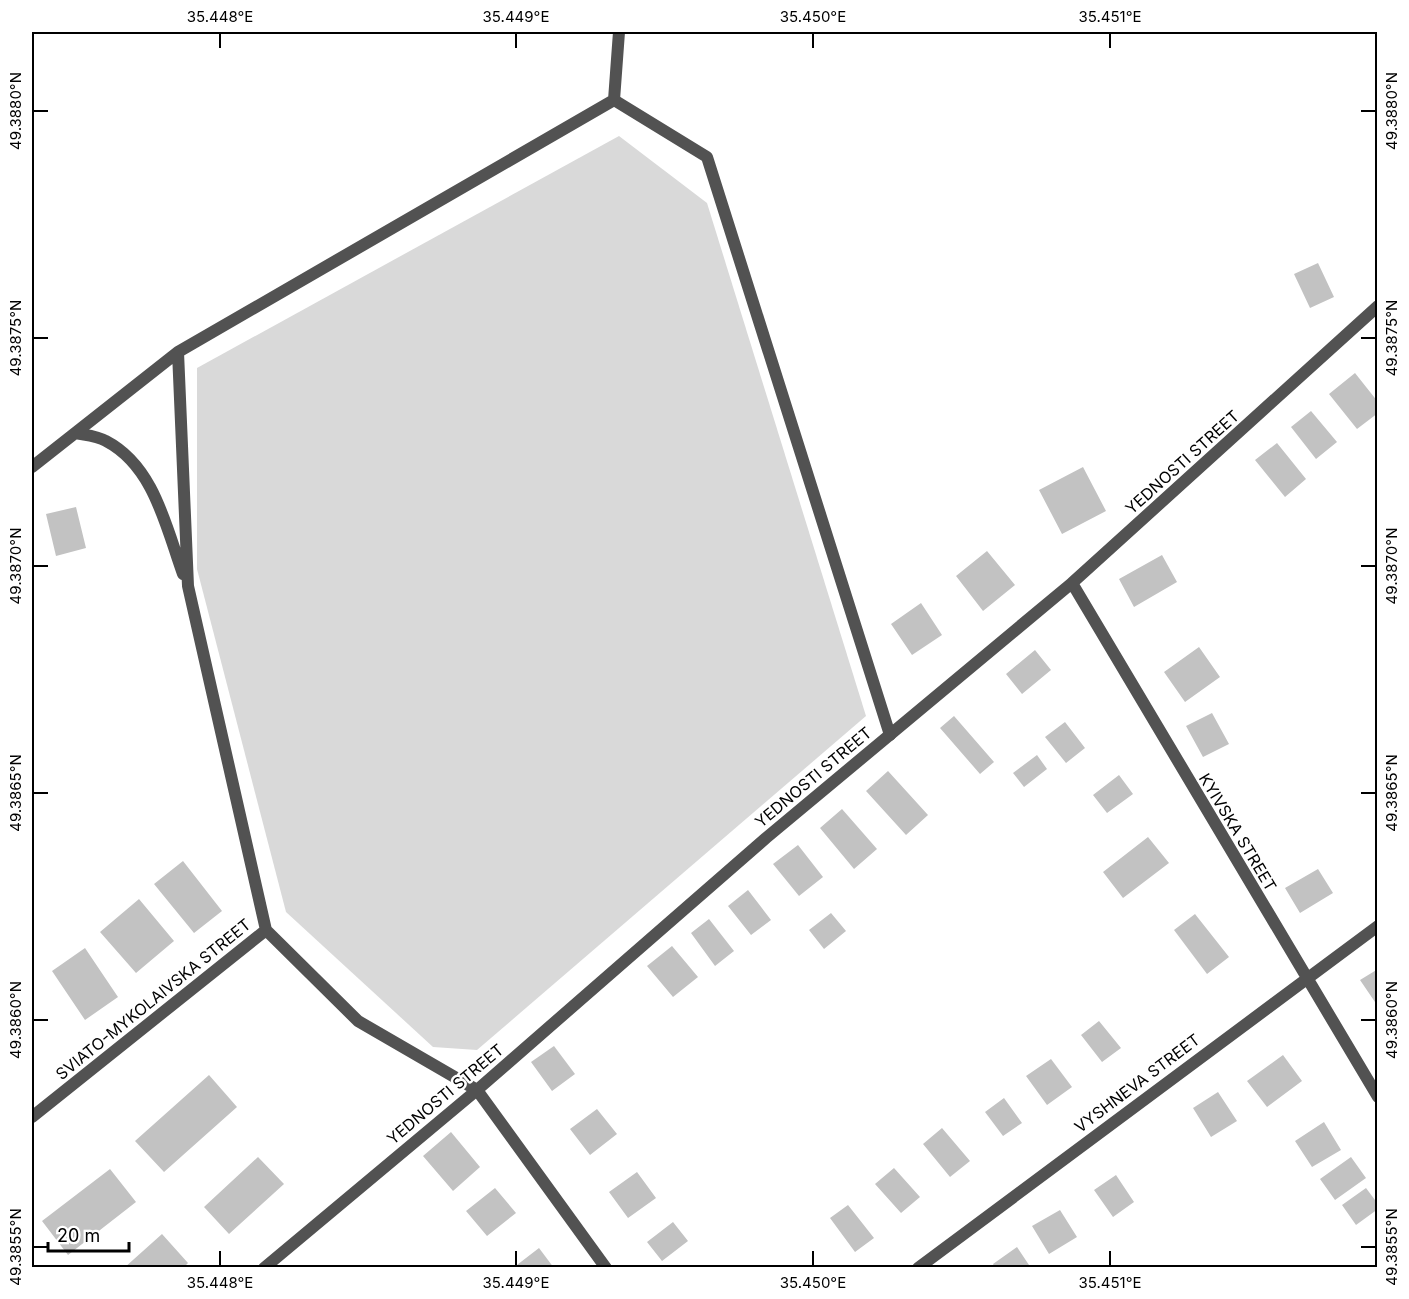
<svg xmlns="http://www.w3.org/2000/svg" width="1409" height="1299" font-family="Inter,sans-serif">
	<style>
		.green { fill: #d9d9d9 }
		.building { fill: #c2c2c2 }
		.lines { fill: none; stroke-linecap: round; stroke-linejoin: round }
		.service { stroke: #525252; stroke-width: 12 }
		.minor { stroke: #525252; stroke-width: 12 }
		.ticks { fill: none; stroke: #000; stroke-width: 2 }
		.labels { text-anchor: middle; stroke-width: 5; stroke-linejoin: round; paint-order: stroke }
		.street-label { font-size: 16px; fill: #000; stroke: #fff }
		.neatline { fill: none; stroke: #000; stroke-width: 2 }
		.ticks-label { font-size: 15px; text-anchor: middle; fill: #000 }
	</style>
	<rect width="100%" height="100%" fill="#fff"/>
	<!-- green -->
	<path class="green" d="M619 136 707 203 866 716 477 1050 433 1047 286 912 197 569V368Z"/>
	<!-- building -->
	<path class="building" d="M1318 263 1334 297 1310 308 1294 274Z
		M1355 373 1378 402V413L1357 429 1329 394Z
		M1311 411 1337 442 1316 459 1291 427Z
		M1277 443 1306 479 1285 497 1255 460Z
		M1083 467 1106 511 1062 534 1039 490Z
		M76 507 86 548 56 556 46 514Z
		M987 551 1015 585 983 611 956 576Z
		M1162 555 1177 582 1134 607 1119 579Z
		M921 603 942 635 912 655 891 624Z
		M1199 647 1220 677 1185 702 1164 672Z
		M1035 650 1051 670 1022 694 1006 674Z
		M1212 713 1229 744 1203 757 1186 726Z
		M954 716 994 762 980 774 940 728Z
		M1065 722 1085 748 1066 763 1045 737Z
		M1037 755 1047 769 1024 787 1013 773Z
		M888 771 928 815 906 835 866 791Z
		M1119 775 1133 794 1107 813 1093 795Z
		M842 809 877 849 854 869 820 828Z
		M1148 837 1169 863 1123 898 1103 872Z
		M798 845 823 877 799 896 773 864Z
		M183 861 222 911 194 933 154 884Z
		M1318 869 1333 893 1300 913 1285 888Z
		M748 890 771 920 751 935 728 906Z
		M139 899 174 941 136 973 100 932Z
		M831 913 846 931 824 949 809 930Z
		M1195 914 1229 957 1207 974 1174 930Z
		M709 919 734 951 715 966 691 933Z
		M672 946 698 977 673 997 647 966Z
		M85 948 118 997 85 1020 52 971Z
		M1378 969V1000L1375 1002 1360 980Z
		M1099 1021 1121 1048 1102 1062 1081 1035Z
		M554 1046 575 1074 552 1091 531 1062Z
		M1283 1055 1302 1081 1267 1107 1247 1081Z
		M1051 1059 1072 1087 1047 1105 1026 1076Z
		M209 1075 237 1107 164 1172 135 1141Z
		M1218 1092 1237 1121 1211 1137 1193 1108Z
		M1004 1098 1022 1123 1003 1136 985 1112Z
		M597 1109 617 1134 590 1155 570 1129Z
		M1324 1122 1341 1150 1312 1167 1295 1141Z
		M942 1128 970 1161 950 1177 923 1144Z
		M451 1132 480 1167 453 1191 423 1156Z
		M258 1157 284 1184 229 1234 204 1207Z
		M1351 1157 1366 1178 1335 1200 1320 1179Z
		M894 1168 920 1197 901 1213 875 1184Z
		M110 1169 136 1202 68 1255 42 1221Z
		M637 1172 656 1198 628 1218 609 1192Z
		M1116 1175 1134 1202 1113 1217 1094 1190Z
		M495 1188 516 1213 487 1236 466 1211Z
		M1366 1188 1378 1204V1209L1356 1225 1342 1205Z
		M848 1205 874 1238 855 1252 830 1218Z
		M1060 1210 1077 1237 1049 1254 1032 1226Z
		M673 1222 688 1241 662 1261 647 1242Z
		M162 1234 188 1263 183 1268H124Z
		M1017 1247 1031 1268H995L993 1264Z
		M539 1248 554 1268H513Z"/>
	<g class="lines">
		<!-- service -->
		<path class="service" d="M614 100 707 157 890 735"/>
		<!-- minor -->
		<path class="minor" d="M178 352 188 586 266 930 358 1021 477 1090 606 1268
			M75 433C85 435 98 436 106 441 154 466 166 527 183 574
			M32 467 178 352 614 100 619 32
			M1072 583 1378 1097
			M32 1117 266 930
			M264 1268 477 1090 766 838 1072 583 1378 306
			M918 1268 1378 926"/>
	</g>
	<!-- ticks -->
	<path class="ticks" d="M220 33V48M516 33V48M813 33V48M1110 33V48M33 111H48M1361 111H1376M33 338H48M1361 338H1376M33 566H48M1361 566H1376M33 793H48M1361 793H1376M33 1020H48M1361 1020H1376M33 1247H48M1361 1247H1376M220 1251V1266M516 1251V1266M813 1251V1266M1110 1251V1266"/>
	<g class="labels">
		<!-- street labels -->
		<g class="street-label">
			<text transform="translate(1182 462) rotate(-42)" y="6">YEDNOSTI STREET</text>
			<text transform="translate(813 777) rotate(-40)" y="6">YEDNOSTI STREET</text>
			<text transform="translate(1238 832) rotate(59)" y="6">KYIVSKA STREET</text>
			<text transform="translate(153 999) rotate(-39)" y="6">SVIATO-MYKOLAIVSKA STREET</text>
			<text transform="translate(1137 1083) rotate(-37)" y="6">VYSHNEVA STREET</text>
			<text transform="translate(445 1094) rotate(-40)" y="6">YEDNOSTI STREET</text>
		</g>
	</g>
	<!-- border -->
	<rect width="1409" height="1299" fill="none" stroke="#ffffff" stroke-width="66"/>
	<!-- scale -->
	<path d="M48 1242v9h81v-9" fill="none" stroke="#000000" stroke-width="3"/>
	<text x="57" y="1242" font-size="18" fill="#000000" stroke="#ffffff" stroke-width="4.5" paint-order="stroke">20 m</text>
	<rect x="33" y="33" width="1343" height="1233" class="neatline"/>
	<g class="ticks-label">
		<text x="220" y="22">35.448°E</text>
		<text x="516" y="22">35.449°E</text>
		<text x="813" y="22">35.450°E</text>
		<text x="1110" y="22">35.451°E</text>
		<text transform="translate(16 111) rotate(-90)" y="5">49.3880°N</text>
		<text transform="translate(1392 111) rotate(-90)" y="5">49.3880°N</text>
		<text transform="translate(16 338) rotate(-90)" y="5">49.3875°N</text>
		<text transform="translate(1392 338) rotate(-90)" y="5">49.3875°N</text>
		<text transform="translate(16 566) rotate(-90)" y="5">49.3870°N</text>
		<text transform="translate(1392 566) rotate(-90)" y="5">49.3870°N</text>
		<text transform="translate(16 793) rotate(-90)" y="5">49.3865°N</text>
		<text transform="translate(1392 793) rotate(-90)" y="5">49.3865°N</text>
		<text transform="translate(16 1020) rotate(-90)" y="5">49.3860°N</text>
		<text transform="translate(1392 1020) rotate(-90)" y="5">49.3860°N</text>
		<text transform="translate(16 1247) rotate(-90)" y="5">49.3855°N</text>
		<text transform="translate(1392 1247) rotate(-90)" y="5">49.3855°N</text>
		<text x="220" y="1288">35.448°E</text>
		<text x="516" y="1288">35.449°E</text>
		<text x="813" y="1288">35.450°E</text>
		<text x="1110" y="1288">35.451°E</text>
	</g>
</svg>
